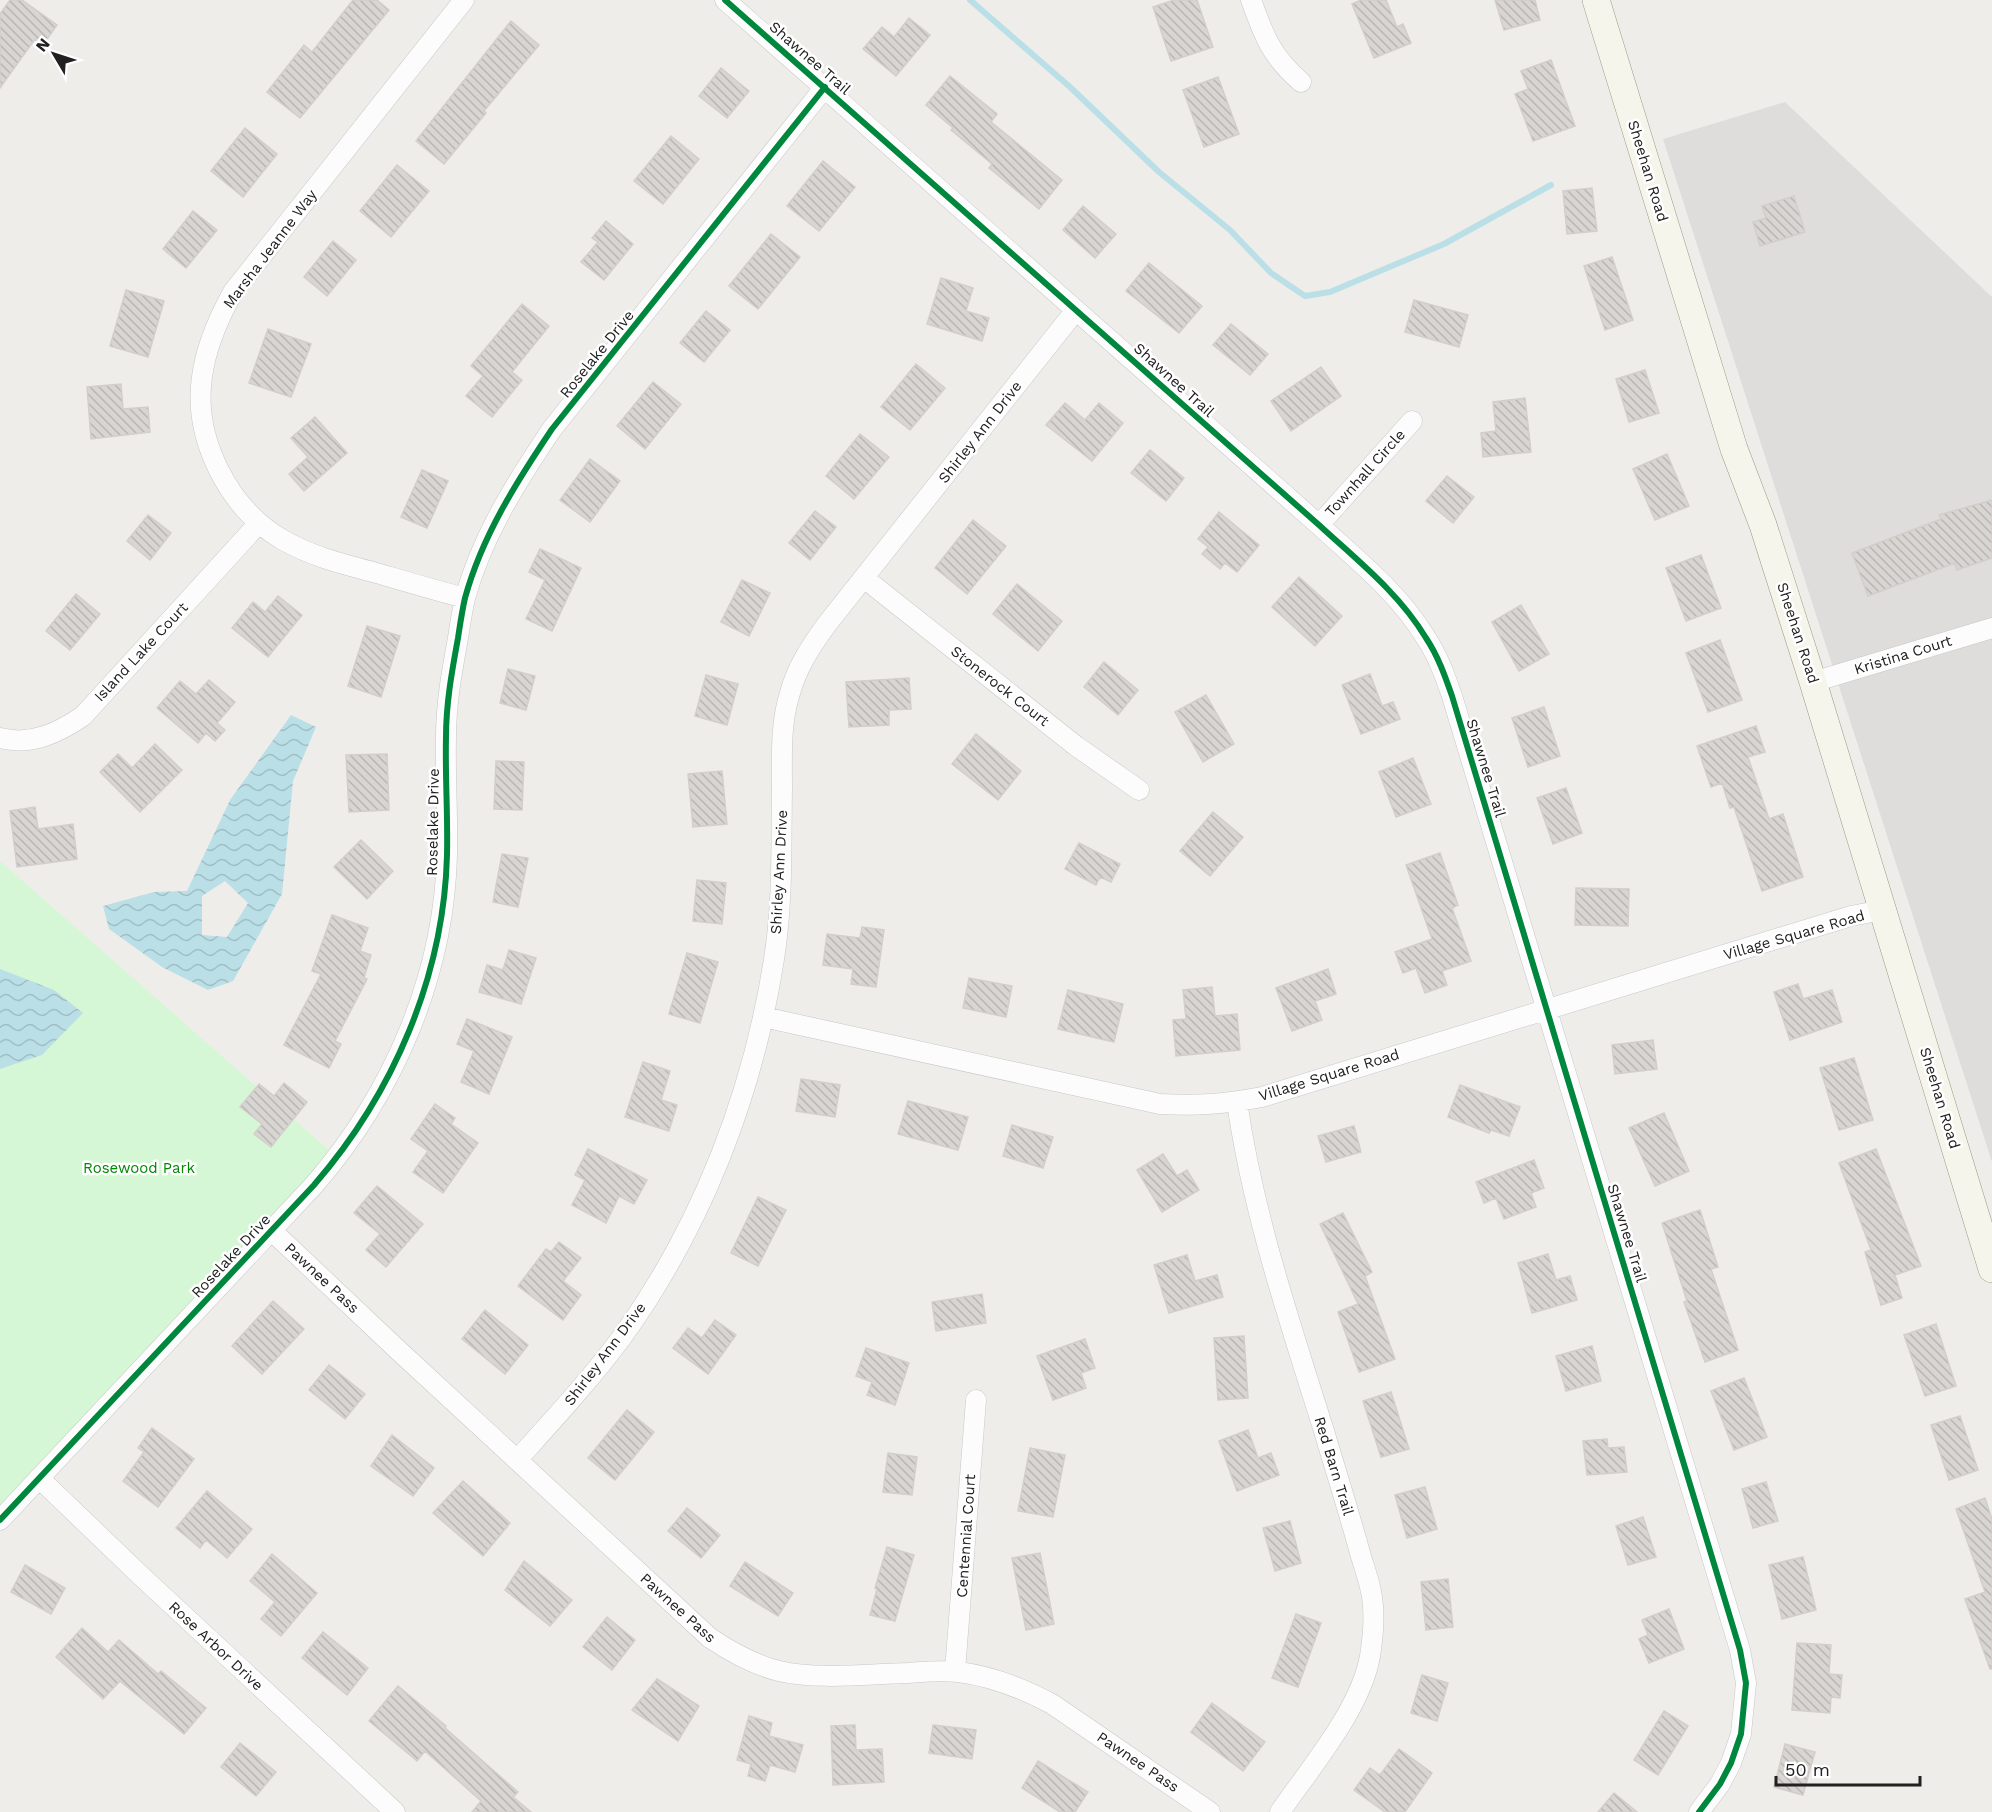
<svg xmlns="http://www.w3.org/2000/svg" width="1992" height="1812" font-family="'Work Sans',sans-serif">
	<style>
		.residential { fill: #dedddb }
		.park { fill: #d6f7d5 }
		.water { fill: url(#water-waves); fill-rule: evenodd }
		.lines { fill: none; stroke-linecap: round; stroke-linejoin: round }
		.stream { stroke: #badfe6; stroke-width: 6 }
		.building { fill: url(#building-back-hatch); stroke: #d3cecb; stroke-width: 1.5 }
		.street-casing { stroke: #c8c7c6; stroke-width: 21 }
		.secondary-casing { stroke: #9a9a80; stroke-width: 28 }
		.street { stroke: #fdfcfc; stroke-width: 20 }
		.secondary { stroke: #f5f5ec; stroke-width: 27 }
		.cycleway-casing { stroke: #fff; stroke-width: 10 }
		.cycleway { stroke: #00873e; stroke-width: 6 }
		.labels { text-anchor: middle; stroke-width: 5; stroke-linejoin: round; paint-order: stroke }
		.street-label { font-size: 15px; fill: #212121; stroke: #fff }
		.park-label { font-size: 15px; fill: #028805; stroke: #fff }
	</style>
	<defs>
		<pattern id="water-waves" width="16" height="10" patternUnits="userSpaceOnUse" patternTransform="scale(1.5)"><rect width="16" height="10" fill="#badfe6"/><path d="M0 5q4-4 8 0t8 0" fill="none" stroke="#a0bfc5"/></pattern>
		<pattern id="building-back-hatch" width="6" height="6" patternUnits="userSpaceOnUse" patternTransform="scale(1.5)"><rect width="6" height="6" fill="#d8d5d2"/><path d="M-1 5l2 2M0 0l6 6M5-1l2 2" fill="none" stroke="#b9b7b4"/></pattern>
	</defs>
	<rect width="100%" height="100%" fill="#efedea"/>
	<!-- residential -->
	<path class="residential" d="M1785 102 1992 297V1162L1663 139Z"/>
	<!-- park -->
	<path class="park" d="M0 861 338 1158 0 1520Z"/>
	<!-- water -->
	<path class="water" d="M291 715 316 727 293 781 282 894 233 981 208 990 162 967 109 929 103 906 154 892 187 891 230 800ZM225 881 248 903 227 937 202 935V896Z
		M0 969 54 990 83 1013 42 1055 0 1069Z"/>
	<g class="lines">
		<!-- stream -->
		<path class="stream" d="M970 0 1070 87 1159 172 1230 230 1271 273 1305 296 1330 292 1444 244 1551 185"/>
	</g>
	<!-- building -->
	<path class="building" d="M10 0H22L57 25 43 45 35 39 0 88V14Z
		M353 0H377L389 10 300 118 267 92 304 45 312 52Z
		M1174 0H1197L1213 47 1171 61 1153 7Z
		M1361 0H1386L1397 27 1403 24 1411 43 1374 58 1352 4Z
		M1495 0H1535L1540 20 1504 30Z
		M909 18 930 35 896 76 863 49 882 27 894 37Z
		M511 21 539 45 484 111 486 113 444 164 416 141Z
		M1551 60 1575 126 1533 141 1515 94 1528 89 1521 71Z
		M721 68 749 91 727 118 699 96Z
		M950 76 997 114 991 122 1062 180 1039 209 989 168 992 164 951 130 953 128 926 105Z
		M1218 77 1239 134 1204 147 1183 90Z
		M245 128 277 154 243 197 211 171Z
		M671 136 699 159 663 204 634 181Z
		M823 161 855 187 819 231 787 206Z
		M397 165 429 191 391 237 360 211Z
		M1592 188 1597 231 1567 234 1563 191Z
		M1794 196 1805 232 1760 246 1753 222 1766 218 1762 206Z
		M1083 206 1116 234 1095 258 1063 230Z
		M193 211 217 230 186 268 163 249Z
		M606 221 633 244 604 280 581 262 598 242 592 238Z
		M771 234 800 257 758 309 729 286Z
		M333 241 356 260 327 296 304 277Z
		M1612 257 1633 320 1605 330 1584 266Z
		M1149 263 1202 306 1179 333 1126 291Z
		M941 278 973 288 966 311 989 318 982 341 927 324Z
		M126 290 164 301 148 357 110 346Z
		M1414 300 1468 315 1459 347 1405 332Z
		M522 304 549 326 512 372 522 380 492 417 466 396 483 376 471 366Z
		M706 311 730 330 704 362 680 343Z
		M1231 324 1268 354 1250 375 1213 345Z
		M268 329 311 344 291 397 249 383Z
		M916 364 945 388 910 430 881 407Z
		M1321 367 1341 396 1291 431 1271 401Z
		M1645 370 1659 413 1629 422 1616 379Z
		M653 382 681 404 645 449 617 426Z
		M121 384 123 409 148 407 150 432 91 439 87 387Z
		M1525 398 1531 452 1483 457 1481 433 1496 431 1493 402Z
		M1065 403 1085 420 1099 403 1123 423 1092 461 1046 425Z
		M315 417 347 453 304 491 289 474 308 457 291 438Z
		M860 434 889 457 854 499 826 476Z
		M1150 450 1184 478 1166 501 1131 473Z
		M1667 454 1689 506 1655 520 1633 469Z
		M590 459 620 481 590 522 560 500Z
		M422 470 448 481 427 528 401 517Z
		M1447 476 1474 497 1453 523 1426 501Z
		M1992 500V558L1957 570 1955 563 1868 596 1852 553 1941 519 1939 515Z
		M815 511 836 527 810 560 789 543Z
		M1219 512 1259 545 1237 572 1225 563 1220 569 1202 554 1208 547 1198 539Z
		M148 515 171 533 150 560 127 541Z
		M973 520 1006 546 967 594 935 568Z
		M540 549 581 568 552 631 526 619 545 580 529 572Z
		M1701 555 1721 608 1686 621 1666 568Z
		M1299 577 1342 616 1315 646 1272 607Z
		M742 580 770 593 749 636 721 622Z
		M1017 584 1062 621 1038 651 993 614Z
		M76 594 100 614 70 650 46 631Z
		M278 596 302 615 268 657 232 628 253 602 265 612Z
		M1521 605 1549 654 1519 671 1492 622Z
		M367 626 400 636 381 697 348 686Z
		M1720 640 1742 700 1708 712 1686 653Z
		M1104 662 1138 690 1118 715 1084 687Z
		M508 669 535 676 526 710 500 703Z
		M1370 674 1382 706 1393 702 1400 719 1361 734 1342 685Z
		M706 675 738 684 727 725 695 716Z
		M909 678 911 709 889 710V725L849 727 846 682Z
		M209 680 235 702 217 723 225 730 215 741 206 733 198 743 157 708 180 681 196 694Z
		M1206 695 1234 744 1203 762 1175 712Z
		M1544 707 1560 756 1528 767 1512 718Z
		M1756 726 1765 752 1748 757 1769 819 1783 814 1803 877 1762 891 1734 807 1730 808 1722 783 1711 787 1697 746Z
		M976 734 1021 771 998 800 952 764Z
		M155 744 182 770 140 812 100 772 118 754 132 768Z
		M387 754 389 810 349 812 346 755Z
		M1413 758 1431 804 1396 817 1379 772Z
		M496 761 524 762 522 810 494 809Z
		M722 771 727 824 693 827 688 774Z
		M1566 788 1582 833 1553 844 1537 798Z
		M35 807 38 829 73 824 77 859 17 867 10 811Z
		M1213 812 1243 837 1210 876 1180 851Z
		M361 840 393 871 367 899 334 867Z
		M1079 843 1120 864 1111 882 1100 877 1096 885 1065 869Z
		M1440 853 1458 905 1452 908 1471 961 1442 971 1447 985 1425 993 1416 968 1403 973 1395 952 1432 939 1406 865Z
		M502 854 528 858 518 907 493 902Z
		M697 880 726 883 722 924 693 921Z
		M1576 888 1629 889 1628 926 1575 925Z
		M332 915 368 928 360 951 371 955 364 978 367 979 335 1041 341 1044 329 1068 284 1045 321 974 312 971Z
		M862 927 884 930 876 987 851 984 853 969 823 965 827 934 860 938Z
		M509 950 536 958 521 1004 479 992 487 965 503 970Z
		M687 953 718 962 700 1023 669 1014Z
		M1328 969 1336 994 1315 1001 1322 1020 1292 1031 1276 988Z
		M969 978 1012 986 1006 1017 963 1008Z
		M1798 984 1803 999 1832 990 1842 1022 1790 1040 1774 992Z
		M1212 987 1215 1016 1237 1014 1240 1050 1176 1056 1173 1020 1186 1019 1183 990Z
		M1068 990 1123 1004 1114 1042 1058 1029Z
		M467 1019 512 1037 489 1094 461 1082 474 1051 457 1044Z
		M1653 1040 1657 1069 1615 1074 1612 1045Z
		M1854 1058 1873 1120 1839 1130 1820 1068Z
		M643 1062 670 1071 661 1100 677 1105 669 1131 625 1117Z
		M801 1079 840 1085 835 1117 796 1111Z
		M284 1083 307 1102 271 1147 254 1134 262 1124 240 1107 259 1084 274 1096Z
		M1460 1085 1520 1107 1509 1136 1491 1130 1489 1133 1448 1117Z
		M908 1101 968 1117 958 1150 898 1134Z
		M435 1104 455 1118 451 1124 478 1143 443 1193 413 1172 428 1151 411 1139Z
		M1664 1113 1689 1171 1655 1186 1629 1128Z
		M1012 1125 1053 1137 1043 1168 1003 1156Z
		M1354 1126 1361 1152 1326 1162 1318 1136Z
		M588 1149 647 1180 634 1204 619 1196 606 1223 572 1205 585 1180 575 1175Z
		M1876 1149 1921 1266 1895 1275 1902 1298 1881 1305 1865 1252 1871 1250 1839 1163Z
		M1163 1154 1177 1176 1187 1170 1199 1190 1162 1212 1137 1170Z
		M1534 1160 1544 1188 1531 1193 1536 1207 1504 1219 1496 1198 1484 1203 1476 1182Z
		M377 1186 423 1224 386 1267 366 1250 380 1234 354 1213Z
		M758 1197 786 1210 758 1266 731 1253Z
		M1700 1210 1718 1267 1711 1269 1738 1350 1705 1362 1684 1302 1687 1301 1662 1223Z
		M1343 1213 1372 1272 1365 1276 1395 1359 1359 1372 1338 1312 1358 1304 1320 1224Z
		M559 1242 581 1258 563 1281 581 1295 563 1320 518 1286 546 1249 551 1252Z
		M1548 1254 1556 1280 1570 1276 1577 1300 1532 1313 1518 1263Z
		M1187 1255 1195 1281 1217 1275 1223 1297 1169 1313 1154 1265Z
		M982 1294 986 1323 936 1331 932 1302Z
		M273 1301 304 1329 262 1374 232 1346Z
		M485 1310 528 1345 505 1374 462 1339Z
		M715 1320 736 1335 708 1374 673 1348 688 1328 702 1338Z
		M1936 1324 1956 1386 1925 1396 1904 1335Z
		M1244 1336 1248 1398 1218 1400 1214 1338Z
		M1085 1339 1095 1368 1081 1373 1086 1388 1053 1400 1037 1356Z
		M1592 1346 1601 1381 1566 1391 1556 1356Z
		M866 1348 909 1363 895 1405 867 1395 872 1382 856 1376Z
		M329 1365 365 1394 345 1419 309 1390Z
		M1744 1378 1767 1437 1734 1450 1711 1391Z
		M1391 1392 1409 1449 1381 1457 1363 1401Z
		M627 1410 654 1432 615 1480 588 1458Z
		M1960 1416 1978 1470 1949 1480 1931 1425Z
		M152 1428 194 1459 158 1507 123 1481 144 1452 138 1448Z
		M1248 1430 1258 1458 1271 1453 1279 1475 1237 1491 1219 1441Z
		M392 1435 434 1468 413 1496 371 1466Z
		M1607 1439 1608 1448 1624 1447 1627 1472 1587 1475 1583 1441Z
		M1030 1448 1065 1455 1053 1517 1018 1511Z
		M888 1453 917 1457 912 1495 883 1492Z
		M463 1481 510 1523 483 1556 433 1513Z
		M1766 1482 1778 1521 1753 1528 1742 1489Z
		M1425 1487 1437 1529 1407 1538 1395 1495Z
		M207 1491 252 1529 227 1558 206 1540 200 1548 176 1528Z
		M1985 1498 1992 1519V1669H1990L1965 1599 1985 1592 1956 1509Z
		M687 1508 720 1535 701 1558 668 1531Z
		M1643 1517 1656 1557 1628 1565 1616 1526Z
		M1290 1521 1301 1563 1275 1571 1263 1528Z
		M887 1547 914 1555 895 1621 870 1615 877 1589 875 1588Z
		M1040 1553 1054 1624 1026 1630 1012 1558Z
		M272 1554 317 1593 281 1636 261 1619 275 1602 250 1581Z
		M1803 1557 1816 1610 1782 1619 1769 1565Z
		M524 1561 572 1600 550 1626 505 1590Z
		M745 1562 793 1593 778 1616 730 1586Z
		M25 1565 65 1588 51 1614 11 1592Z
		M1448 1579 1453 1627 1426 1630 1421 1582Z
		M1669 1609 1684 1649 1649 1663 1639 1639 1648 1635 1642 1620Z
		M1296 1614 1321 1623 1298 1687 1272 1678Z
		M607 1617 635 1640 612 1670 583 1647Z
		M82 1628 108 1652 119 1640 158 1674 161 1671 206 1708 184 1734 120 1681 103 1699 56 1657Z
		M323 1632 368 1668 347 1695 302 1658Z
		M1797 1643 1831 1645 1829 1674 1842 1675 1840 1698 1831 1697 1830 1713 1792 1710Z
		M1422 1675 1448 1683 1437 1721 1411 1713Z
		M657 1679 699 1706 678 1741 632 1710Z
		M398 1686 446 1726 445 1728 518 1792 513 1797 531 1812H472L481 1801 425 1751 417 1761 369 1721Z
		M1212 1703 1265 1742 1243 1771 1191 1732Z
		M1664 1711 1688 1726 1658 1775 1634 1760Z
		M749 1716 772 1723 769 1736 803 1745 795 1772 770 1765 765 1781 748 1776 751 1764 737 1760Z
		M855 1725 856 1750 882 1749 884 1782 833 1785 831 1726Z
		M933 1725 976 1730 972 1759 929 1753Z
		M240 1743 276 1772 256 1796 221 1767Z
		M1785 1744 1815 1752 1803 1795 1774 1787Z
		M1399 1749 1432 1773 1405 1812H1385L1354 1790 1370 1768 1380 1775Z
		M1038 1761 1088 1792 1075 1812H1060L1022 1788Z
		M1614 1793 1637 1812H1598Z"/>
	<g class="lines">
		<!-- street casing -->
		<g class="street-casing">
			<path id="street" d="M464 0 233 292C218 319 206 346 202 377 193 439 229 509 283 540 311 556 342 564 373 572 404 581 434 590 465 598
				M725 0 1319 525C1357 560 1399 593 1426 638 1438 656 1445 676 1452 696L1740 1650 1746 1683 1741 1734 1731 1763 1720 1784 1699 1812
				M1251 0C1264 36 1271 56 1301 82
				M1319 525 1412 421
				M864 578 1076 746 1139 790
				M1813 682 1992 628
				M0 738C31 746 58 733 83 716L259 523
				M763 1017 1160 1104C1197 1106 1225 1104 1262 1097L1851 916 1883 910
				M1237 1102C1253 1214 1290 1323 1324 1431 1336 1472 1349 1512 1360 1553 1364 1567 1370 1582 1372 1597 1375 1616 1373 1637 1370 1656 1361 1709 1310 1768 1280 1812
				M271 1230 399 1351 710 1638C731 1652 754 1665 779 1671 817 1680 868 1674 907 1673 924 1672 941 1670 958 1672 992 1676 1022 1688 1052 1704L1210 1812
				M517 1460C553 1420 590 1380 622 1337 702 1226 753 1094 774 959 783 903 781 846 782 789 782 757 780 724 790 693 797 667 811 646 827 624L1076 310
				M39 1478 139 1574 395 1812
				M0 1520 314 1185C393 1094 444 976 447 855 448 816 445 776 446 737 446 703 452 671 458 638 460 625 462 611 465 598 482 536 517 481 552 429L825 87
				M955 1671 976 1400"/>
		</g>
		<!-- secondary casing -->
		<g class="secondary-casing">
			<path id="secondary" d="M1596 0 1734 449 1763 525 1813 682 1992 1269"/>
		</g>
		<!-- street -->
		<use href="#street" class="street"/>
		<!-- secondary -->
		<use href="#secondary" class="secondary"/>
		<!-- cycleway casing -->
		<g class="cycleway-casing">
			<path id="cycleway" d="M725 0 1319 525C1357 560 1399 593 1426 638 1438 656 1445 676 1452 696L1740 1650 1746 1683 1741 1734 1731 1763 1720 1784 1699 1812
				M0 1520 314 1185C393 1094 444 976 447 855 448 816 445 776 446 737 446 703 452 671 458 638 460 625 462 611 465 598 482 536 517 481 552 429L825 87"/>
		</g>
		<!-- cycleway -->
		<use href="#cycleway" class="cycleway"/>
	</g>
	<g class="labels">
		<!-- street labels -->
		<g class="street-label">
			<text transform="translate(810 58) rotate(41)" y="5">Shawnee Trail</text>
			<text transform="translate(1648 171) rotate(73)" y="5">Sheehan Road</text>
			<text transform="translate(270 249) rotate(-53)" y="5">Marsha Jeanne Way</text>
			<text transform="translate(597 354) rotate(-51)" y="5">Roselake Drive</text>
			<text transform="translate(1174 380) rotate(42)" y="5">Shawnee Trail</text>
			<text transform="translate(980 432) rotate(-52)" y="5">Shirley Ann Drive</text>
			<text transform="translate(1365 473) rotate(-48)" y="5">Townhall Circle</text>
			<text transform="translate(1798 633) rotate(72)" y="5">Sheehan Road</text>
			<text transform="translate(141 652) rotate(-47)" y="5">Island Lake Court</text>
			<text transform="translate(1903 655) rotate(-17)" y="5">Kristina Court</text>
			<text transform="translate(1000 686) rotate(38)" y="5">Stonerock Court</text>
			<text transform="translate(1486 768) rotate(73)" y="5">Shawnee Trail</text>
			<text transform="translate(433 822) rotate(-89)" y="5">Roselake Drive</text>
			<text transform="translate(779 872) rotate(-87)" y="5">Shirley Ann Drive</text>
			<text transform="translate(1794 935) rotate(-16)" y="5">Village Square Road</text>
			<text transform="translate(1329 1075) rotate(-17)" y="5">Village Square Road</text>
			<text transform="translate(1940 1098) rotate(73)" y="5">Sheehan Road</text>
			<text transform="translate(1627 1233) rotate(73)" y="5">Shawnee Trail</text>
			<text transform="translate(231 1256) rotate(-47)" y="5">Roselake Drive</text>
			<text transform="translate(322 1278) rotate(43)" y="5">Pawnee Pass</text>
			<text transform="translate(605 1354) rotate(-53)" y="5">Shirley Ann Drive</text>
			<text transform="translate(1334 1466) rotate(73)" y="5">Red Barn Trail</text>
			<text transform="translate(966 1536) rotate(-86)" y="5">Centennial Court</text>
			<text transform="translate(678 1608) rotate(42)" y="5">Pawnee Pass</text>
			<text transform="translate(216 1646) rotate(43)" y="5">Rose Arbor Drive</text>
			<text transform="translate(1138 1762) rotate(34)" y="5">Pawnee Pass</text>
		</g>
		<!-- park labels -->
		<g class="park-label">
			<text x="139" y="1173">Rosewood Park</text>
		</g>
	</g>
	<!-- north arrow -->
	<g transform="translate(54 54) rotate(309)" stroke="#ffffff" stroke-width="4.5" paint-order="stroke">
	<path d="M0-4.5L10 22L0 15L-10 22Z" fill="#212121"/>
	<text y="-9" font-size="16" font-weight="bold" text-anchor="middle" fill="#212121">N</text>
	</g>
	<!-- scale -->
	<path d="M1776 1776v9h144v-9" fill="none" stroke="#212121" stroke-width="3"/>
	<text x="1785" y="1776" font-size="18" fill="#212121" stroke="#ffffff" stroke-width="4.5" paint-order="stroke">50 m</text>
</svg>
